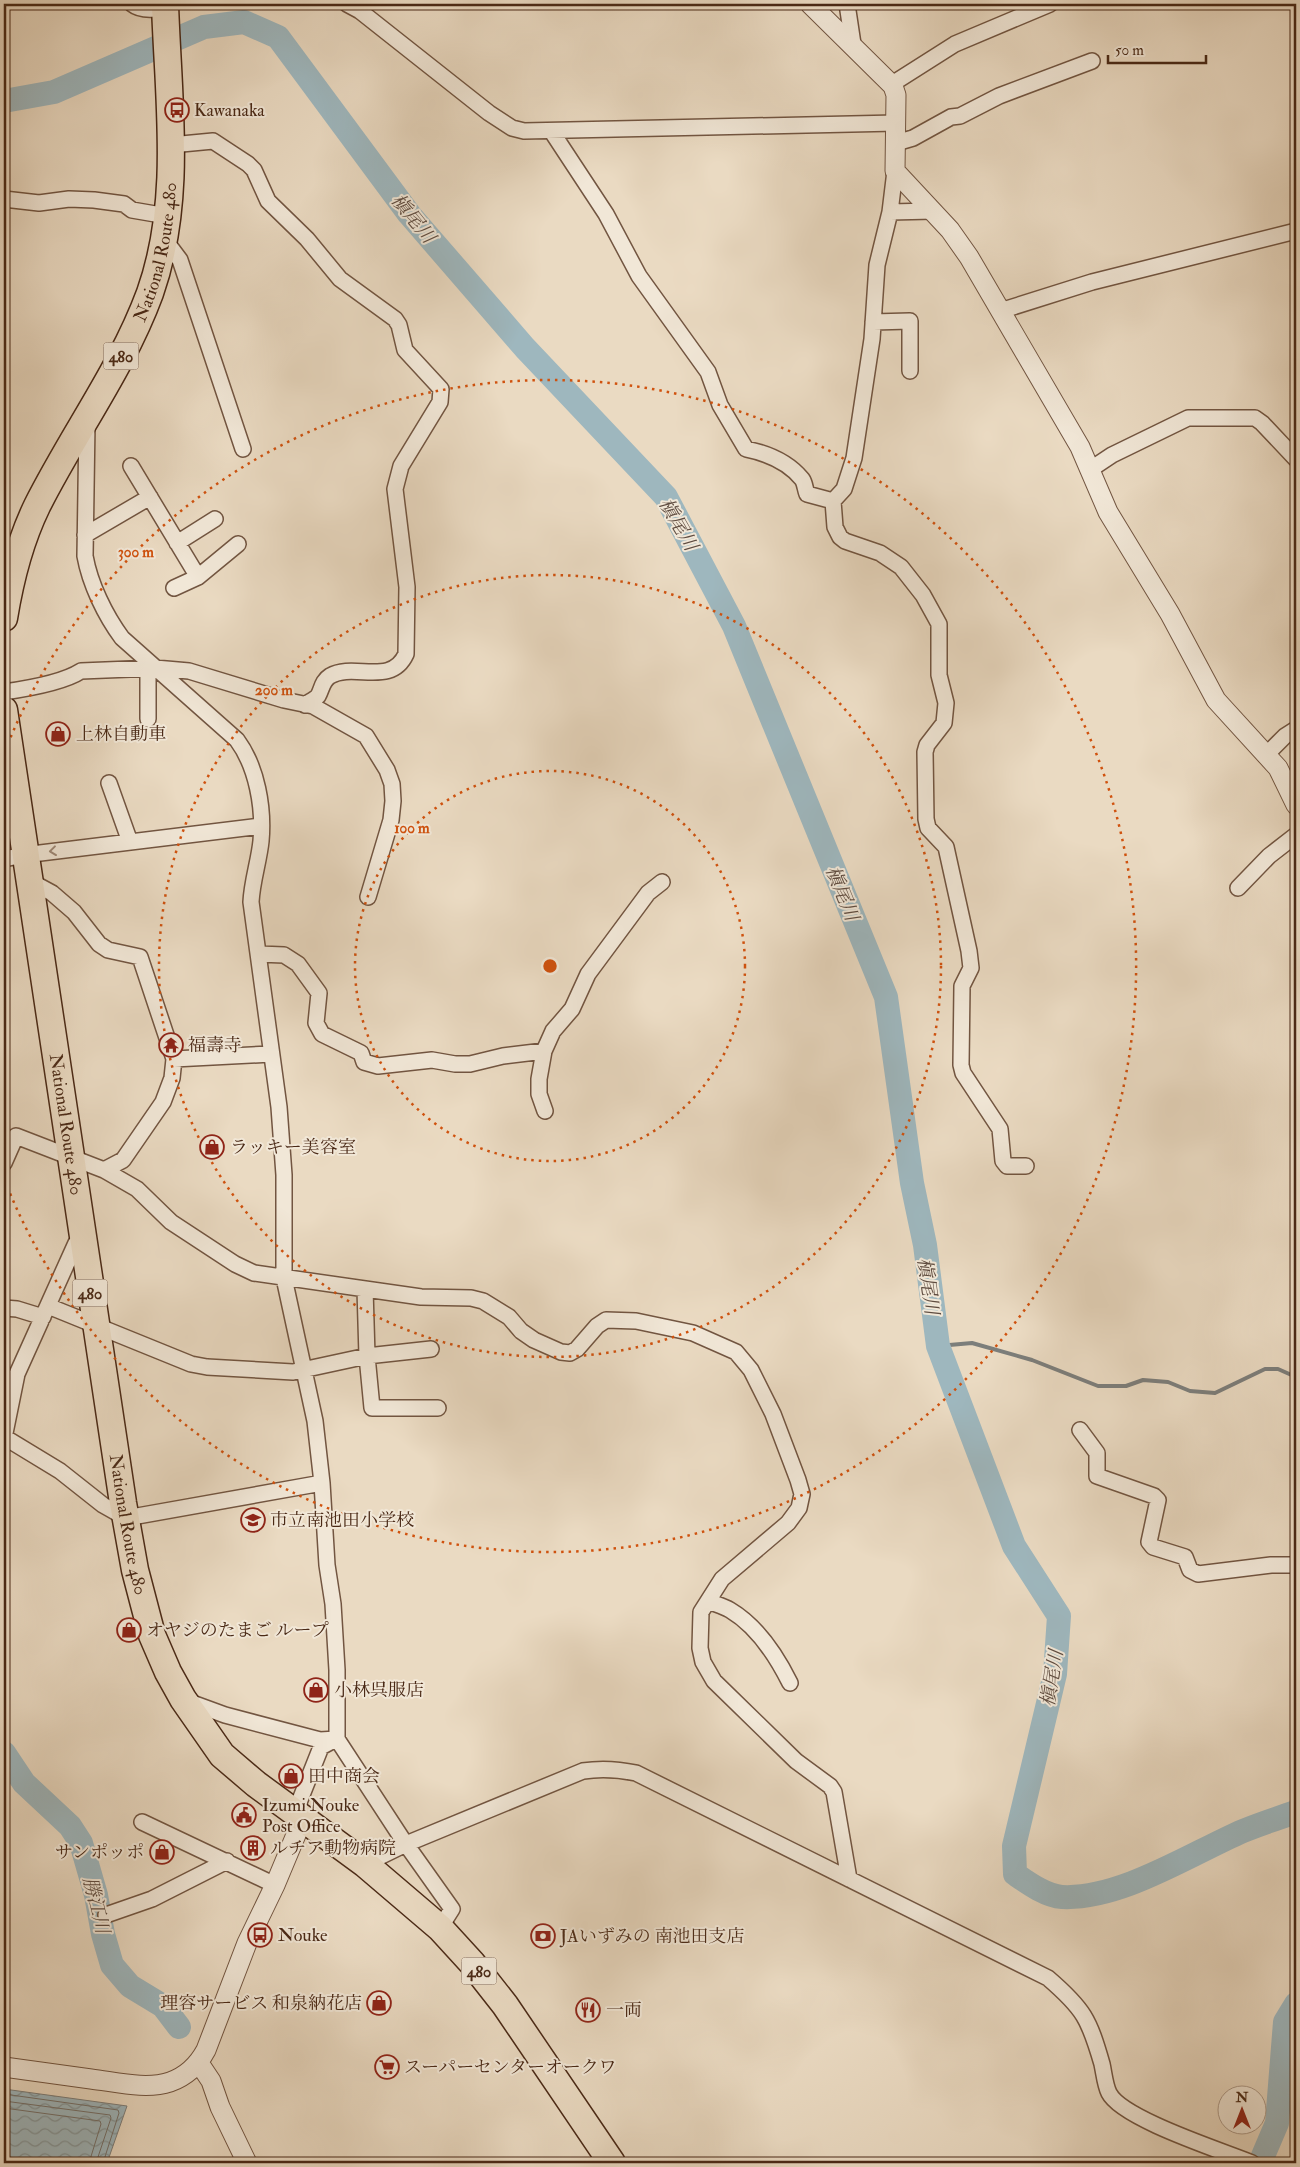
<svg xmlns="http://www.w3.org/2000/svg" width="1300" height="2167" font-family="'IM FELL Double Pica','Noto Serif JP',serif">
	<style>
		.water { fill: url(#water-waves); stroke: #7c7e7b }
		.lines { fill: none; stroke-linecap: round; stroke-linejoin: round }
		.shore { stroke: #74706a; stroke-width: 1 }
		.stream { stroke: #7c7e7b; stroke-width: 4 }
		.river { stroke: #9eb7be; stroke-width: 24 }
		.minor-casing { stroke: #725541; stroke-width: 18 }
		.tertiary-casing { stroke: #725541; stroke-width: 21 }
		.trunk-casing { stroke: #4a2916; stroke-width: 29 }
		.minor { stroke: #f1e7d7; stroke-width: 15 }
		.tertiary { stroke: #f1e7d7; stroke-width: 19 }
		.trunk { stroke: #eadac2; stroke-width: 26 }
		.oneway { stroke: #9e8876 }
		.ring { fill: none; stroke: #d0520e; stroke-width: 2.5; stroke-dasharray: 2.5 5 }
		.labels { text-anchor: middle; stroke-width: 4; stroke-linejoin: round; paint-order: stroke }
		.shield { fill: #f1e7d7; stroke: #7c6250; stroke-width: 1 }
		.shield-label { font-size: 16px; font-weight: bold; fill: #4a2916 }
		.poi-label { font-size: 18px; fill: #4a2916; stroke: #f1e7d7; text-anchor: start }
		.street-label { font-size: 18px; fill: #4a2916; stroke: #f1e7d7 }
		.water-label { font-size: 19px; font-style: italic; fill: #5f4c40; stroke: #f1e7d7 }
		.centre { fill: #d0520e; stroke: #f1e7d7; stroke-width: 2.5 }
		.ring-label { font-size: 15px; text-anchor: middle; font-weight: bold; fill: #d0520e; stroke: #f1e7d7; stroke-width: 4; stroke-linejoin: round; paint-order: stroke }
	</style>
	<defs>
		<pattern id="water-waves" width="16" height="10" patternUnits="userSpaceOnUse" patternTransform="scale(1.25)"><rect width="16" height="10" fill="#9eb7be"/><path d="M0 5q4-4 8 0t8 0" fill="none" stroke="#839599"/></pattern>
	</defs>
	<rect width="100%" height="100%" fill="#eadac2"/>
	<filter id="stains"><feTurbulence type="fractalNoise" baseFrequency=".004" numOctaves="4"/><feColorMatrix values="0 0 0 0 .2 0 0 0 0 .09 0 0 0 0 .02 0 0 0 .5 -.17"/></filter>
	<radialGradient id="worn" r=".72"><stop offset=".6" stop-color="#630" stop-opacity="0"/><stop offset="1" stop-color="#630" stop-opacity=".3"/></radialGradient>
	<!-- water -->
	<path class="water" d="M4 2089 127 2106 107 2163H4Z"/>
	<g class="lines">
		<!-- shore -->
		<path class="shore" d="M4 2094 118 2110 119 2113 103 2163
			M4 2101 110 2115 111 2118 96 2163
			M4 2108 100 2121 101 2124 89 2163"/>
		<!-- stream -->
		<path class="stream" d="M938 1346 972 1343 1032 1360 1098 1386H1126L1143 1380 1168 1382 1190 1391 1215 1393 1265 1369H1278L1296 1377"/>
		<!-- river -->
		<path class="river" d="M4 101 54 92 204 27 244 22 278 37 409 214 525 348 666 497 734 626 886 997 912 1183 925 1245 938 1346 1014 1546 1059 1616 1055 1674 1014 1846 1015 1874C1028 1883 1046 1896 1062 1897 1120 1900 1190 1854 1243 1831 1260 1824 1278 1818 1296 1812
			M4 1753 24 1783 70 1826 81 1843 96 1895 103 1934 112 1965 130 1986 163 2006 179 2027
			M1260 2163 1277 2123 1285 2022 1296 2004"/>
		<!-- minor casing -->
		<g class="minor-casing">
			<path id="minor" d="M132 4C142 12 161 10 172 4
				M347 4 360 11 489 113 512 128 524 131 896 123
				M847 4 853 44
				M892 84 955 44 1050 4
				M552 132 606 214 639 276 708 372 720 405 746 449C766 453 788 462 802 479 805 483 805 489 807 494L833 501
				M896 143 913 138 951 117 960 116 999 96 1092 61
				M171 145 213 141 248 164 254 170 268 201 307 239 340 279 395 319 399 325 405 350 441 389 440 402 401 466 395 489 407 587 406 654C391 687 354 662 330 676 322 681 322 689 318 696 315 699 309 702 305 705
				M4 199 39 203 69 199 94 200 124 204 132 210 167 216
				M890 212 933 211
				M163 244 171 248 180 260 243 449
				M1000 311 1092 282 1296 231
				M873 322 910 321V371
				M87 423 85 556C90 584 105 615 122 638L237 740C257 767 264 808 261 841 259 861 252 881 251 902L279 1107 284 1175V1278L315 1421 322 1483 327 1565 333 1604 337 1670V1739L403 1840 452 1909 440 1928
				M131 466 198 577
				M1091 469 1112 455 1188 418H1255L1262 423 1296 459
				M833 501 835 527 840 537 845 541 880 553 901 567 923 595 939 624V675L946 703 944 723 927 745 925 752 926 819 928 828 946 847 969 951 971 968 962 986 961 1065 963 1073 1000 1129 1003 1161 1007 1166H1026
				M833 501 844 489 854 458 872 339 877 265 890 212 895 171
				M85 535 150 497
				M177 543 215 519
				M174 588 198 577 238 544
				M4 692C25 689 64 682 81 671L155 668 189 671 284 700 313 706 366 736 387 770 392 784 393 801 391 820 368 897
				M148 719V668
				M1267 754 1285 736 1296 729
				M109 783 130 842
				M4 859 24 855 261 826
				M28 880 52 893 74 912 99 944 108 950 140 957 174 1059 172 1078 163 1102 123 1160 104 1170
				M1238 888 1269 856 1296 835
				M259 954 284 955 298 964 319 993 316 1023 322 1034 361 1053 364 1062 378 1066 432 1060 455 1064H470L503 1056 544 1051
				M174 1059 271 1054
				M545 1111 539 1094V1079L544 1051 553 1031 572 1009 588 974 648 893 662 882
				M4 1163 16 1136 104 1170 137 1189 171 1222 235 1264 254 1273 421 1297 471 1298 483 1301 509 1317 521 1331 534 1340 561 1352 570 1353 577 1349 597 1326 606 1320 636 1321 693 1333 736 1352 751 1370 773 1414 798 1480 802 1494 799 1508 788 1523 722 1579 701 1612 700 1648 703 1662 714 1681 796 1761 830 1786 834 1792 849 1879
				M365 1289 367 1356 372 1408H438
				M48 1306 191 1364 207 1367 293 1372 367 1356 431 1349
				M4 1308 17 1309 43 1317
				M1080 1430 1097 1453V1476L1154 1496 1158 1500 1149 1542 1153 1547 1185 1557 1190 1570 1198 1574 1271 1565H1296
				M4 1437 60 1471 103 1505 126 1518 322 1483
				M4 1438 17 1374 76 1243 82 1241
				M708 1601C715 1604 723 1606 730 1610 757 1626 776 1655 790 1683
				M184 1700 225 1715 320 1740 337 1739
				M303 1818 298 1805 321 1747 334 1740
				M142 1822 275 1885
				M365 1864 406 1844 583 1771C601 1768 617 1769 636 1773L1048 1978C1084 2009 1089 2019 1102 2064 1104 2073 1105 2085 1109 2093 1122 2119 1223 2151 1252 2163
				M106 1915 152 1899 227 1861"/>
		</g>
		<!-- tertiary casing -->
		<g class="tertiary-casing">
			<path id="tertiary" d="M810 4 893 86 896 95 895 171 950 230 969 257 1080 447 1108 512 1170 614 1216 700 1278 768 1296 805
				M199 2063 211 2081 220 2107 247 2163
				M4 2067C33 2071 62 2075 91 2079 116 2082 146 2090 170 2082 187 2076 198 2065 206 2050L247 1943 275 1885 303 1818"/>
		</g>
		<!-- trunk casing -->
		<g class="trunk-casing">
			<g id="trunk">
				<path id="s1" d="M4 618C10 581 20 541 37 506 73 434 122 369 150 293 183 200 168 99 165 4"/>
				<path id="s2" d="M4 710 123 1503 135 1570 152 1635 168 1672 183 1699 222 1755 256 1784 365 1864 440 1928 472 1963 505 2005 612 2163"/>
			</g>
		</g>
		<!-- minor -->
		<use href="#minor" class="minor"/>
		<!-- tertiary -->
		<use href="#tertiary" class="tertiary"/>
		<!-- trunk -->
		<use href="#trunk" class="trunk"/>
	</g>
	<!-- one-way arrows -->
	<defs><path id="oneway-chevron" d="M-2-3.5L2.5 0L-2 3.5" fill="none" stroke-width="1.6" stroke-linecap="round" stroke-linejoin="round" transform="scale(1.25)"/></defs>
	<use class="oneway" href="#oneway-chevron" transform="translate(53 851) rotate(173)"/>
	<!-- distance rings -->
	<g class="ring">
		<circle cx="550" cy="966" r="195"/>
		<circle cx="550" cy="966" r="391"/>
		<path d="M5 751A586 586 0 1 1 5 1181"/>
	</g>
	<!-- icons -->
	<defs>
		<g id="bus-ring" transform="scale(1.25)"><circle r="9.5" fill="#f1e7d7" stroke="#8f2418" stroke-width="1.5"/><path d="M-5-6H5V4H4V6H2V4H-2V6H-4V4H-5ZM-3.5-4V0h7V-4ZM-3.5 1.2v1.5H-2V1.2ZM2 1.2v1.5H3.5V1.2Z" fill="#8f2418"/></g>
		<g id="shop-ring" transform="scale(1.25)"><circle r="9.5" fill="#f1e7d7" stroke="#8f2418" stroke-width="1.5"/><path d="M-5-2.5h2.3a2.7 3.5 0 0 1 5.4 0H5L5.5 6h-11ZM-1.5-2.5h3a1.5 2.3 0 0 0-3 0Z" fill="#8f2418"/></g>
		<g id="temple-ring" transform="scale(1.25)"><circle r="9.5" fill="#f1e7d7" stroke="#8f2418" stroke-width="1.5"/><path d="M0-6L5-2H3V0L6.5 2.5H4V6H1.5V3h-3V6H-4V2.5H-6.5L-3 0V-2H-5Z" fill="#8f2418"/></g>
		<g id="school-ring" transform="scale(1.25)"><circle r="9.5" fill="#f1e7d7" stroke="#8f2418" stroke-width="1.5"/><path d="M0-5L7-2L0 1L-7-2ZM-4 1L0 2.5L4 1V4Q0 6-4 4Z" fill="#8f2418"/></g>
		<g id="civic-ring" transform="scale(1.25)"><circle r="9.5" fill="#f1e7d7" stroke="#8f2418" stroke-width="1.5"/><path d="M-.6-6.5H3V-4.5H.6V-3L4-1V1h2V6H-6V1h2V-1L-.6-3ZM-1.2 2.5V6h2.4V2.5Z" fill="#8f2418"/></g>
		<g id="building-ring" transform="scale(1.25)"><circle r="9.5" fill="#f1e7d7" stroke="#8f2418" stroke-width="1.5"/><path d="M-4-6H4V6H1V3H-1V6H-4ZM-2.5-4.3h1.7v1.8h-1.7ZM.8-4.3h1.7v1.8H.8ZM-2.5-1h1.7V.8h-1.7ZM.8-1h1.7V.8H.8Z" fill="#8f2418"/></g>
		<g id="bank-ring" transform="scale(1.25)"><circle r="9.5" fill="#f1e7d7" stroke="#8f2418" stroke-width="1.5"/><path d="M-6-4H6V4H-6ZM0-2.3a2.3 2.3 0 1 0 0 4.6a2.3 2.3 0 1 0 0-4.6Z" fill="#8f2418"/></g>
		<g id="restaurant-ring" transform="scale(1.25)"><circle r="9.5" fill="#f1e7d7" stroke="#8f2418" stroke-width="1.5"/><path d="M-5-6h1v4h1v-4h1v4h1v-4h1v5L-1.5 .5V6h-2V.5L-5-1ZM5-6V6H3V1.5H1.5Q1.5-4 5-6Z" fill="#8f2418"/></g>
		<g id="supermarket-ring" transform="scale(1.25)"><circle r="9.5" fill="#f1e7d7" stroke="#8f2418" stroke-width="1.5"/><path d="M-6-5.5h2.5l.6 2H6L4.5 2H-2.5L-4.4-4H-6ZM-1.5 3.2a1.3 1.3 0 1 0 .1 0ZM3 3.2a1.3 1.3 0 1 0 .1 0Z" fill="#8f2418"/></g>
	</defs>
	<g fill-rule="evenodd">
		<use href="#bus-ring" x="177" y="110"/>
		<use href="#shop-ring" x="58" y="734"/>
		<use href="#temple-ring" x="171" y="1045"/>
		<use href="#shop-ring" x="212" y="1147"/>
		<use href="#school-ring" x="253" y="1520"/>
		<use href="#shop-ring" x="129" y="1630"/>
		<use href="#shop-ring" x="316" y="1690"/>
		<use href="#shop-ring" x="291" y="1776"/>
		<use href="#civic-ring" x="244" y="1815"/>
		<use href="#building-ring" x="253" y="1848"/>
		<use href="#shop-ring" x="162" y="1852"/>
		<use href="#bus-ring" x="260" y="1935"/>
		<use href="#bank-ring" x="543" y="1936"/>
		<use href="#shop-ring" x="379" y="2003"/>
		<use href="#restaurant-ring" x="588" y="2010"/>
		<use href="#supermarket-ring" x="387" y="2067"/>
	</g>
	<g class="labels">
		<!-- shield labels -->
		<g class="shield">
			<rect x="103.5" y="342.5" width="35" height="27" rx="4"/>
			<rect x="72.5" y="1279.5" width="35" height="27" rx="4"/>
			<rect x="461.5" y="1957.5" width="35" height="27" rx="4"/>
		</g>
		<g class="shield-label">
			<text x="121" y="362">480</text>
			<text x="90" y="1299">480</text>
			<text x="479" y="1977">480</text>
		</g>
		<!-- poi labels -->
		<g class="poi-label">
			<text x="194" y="116">Kawanaka</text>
			<text x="76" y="740">上林自動車</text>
			<text x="188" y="1051">福壽寺</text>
			<text x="230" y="1153">ラッキー美容室</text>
			<text x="270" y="1526">市立南池田小学校</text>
			<text x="146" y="1636">オヤジのたまご ループ</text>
			<text x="334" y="1696">小林呉服店</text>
			<text x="308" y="1782">田中商会</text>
			<text x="262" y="1811">Izumi Nouke<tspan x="262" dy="21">Post Office</tspan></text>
			<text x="270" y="1854">ルチア動物病院</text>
			<text x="144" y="1858" text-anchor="end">サンポッポ</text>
			<text x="278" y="1941">Nouke</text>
			<text x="560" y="1942">JAいずみの 南池田支店</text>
			<text x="362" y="2009" text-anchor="end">理容サービス 和泉納花店</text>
			<text x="606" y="2016">一両</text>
			<text x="404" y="2073">スーパーセンターオークワ</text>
		</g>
		<!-- street labels -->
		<g class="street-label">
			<text dy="6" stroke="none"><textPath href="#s1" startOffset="400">National Route 480</textPath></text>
			<text dy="6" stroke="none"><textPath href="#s2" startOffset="419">National Route 480</textPath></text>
			<text dy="6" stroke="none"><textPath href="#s2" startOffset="824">National Route 480</textPath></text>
		</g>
		<!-- water labels -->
		<g class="water-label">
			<text transform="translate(414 218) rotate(51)" y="7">槇尾川</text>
			<text transform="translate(679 524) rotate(60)" y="7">槇尾川</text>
			<text transform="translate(843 893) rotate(68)" y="7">槇尾川</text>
			<text transform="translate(929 1286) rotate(82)" y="7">槇尾川</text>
			<text transform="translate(1051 1678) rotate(-81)" y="7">槇尾川</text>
			<text transform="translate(97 1905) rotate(76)" y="7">勝江川</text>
		</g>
	</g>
	<circle cx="550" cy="966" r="8" class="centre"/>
	<g class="ring-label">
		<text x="136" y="557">300 m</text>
		<text x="274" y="695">200 m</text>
		<text x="412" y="833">100 m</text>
	</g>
	<!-- margin -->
	<rect width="1300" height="2167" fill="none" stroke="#eadac2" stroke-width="20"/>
	<rect x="5" y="5" width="1290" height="2157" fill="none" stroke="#4a2916" stroke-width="2.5"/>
	<rect x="10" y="10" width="1280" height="2147" fill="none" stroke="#4a2916"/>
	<!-- north arrow -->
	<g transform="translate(1242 2110)"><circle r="24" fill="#f1e7d7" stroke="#ae9b8a"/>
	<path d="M0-4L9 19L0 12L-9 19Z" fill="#8f2418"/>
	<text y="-8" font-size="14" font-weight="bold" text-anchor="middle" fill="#4a2916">N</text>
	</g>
	<!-- scale -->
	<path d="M1108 55v8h98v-8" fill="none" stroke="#4a2916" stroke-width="2.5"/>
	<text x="1115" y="55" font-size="15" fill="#4a2916" stroke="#f1e7d7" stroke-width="4" paint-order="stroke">50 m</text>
	<rect width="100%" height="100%" filter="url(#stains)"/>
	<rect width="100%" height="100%" fill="url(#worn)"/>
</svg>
